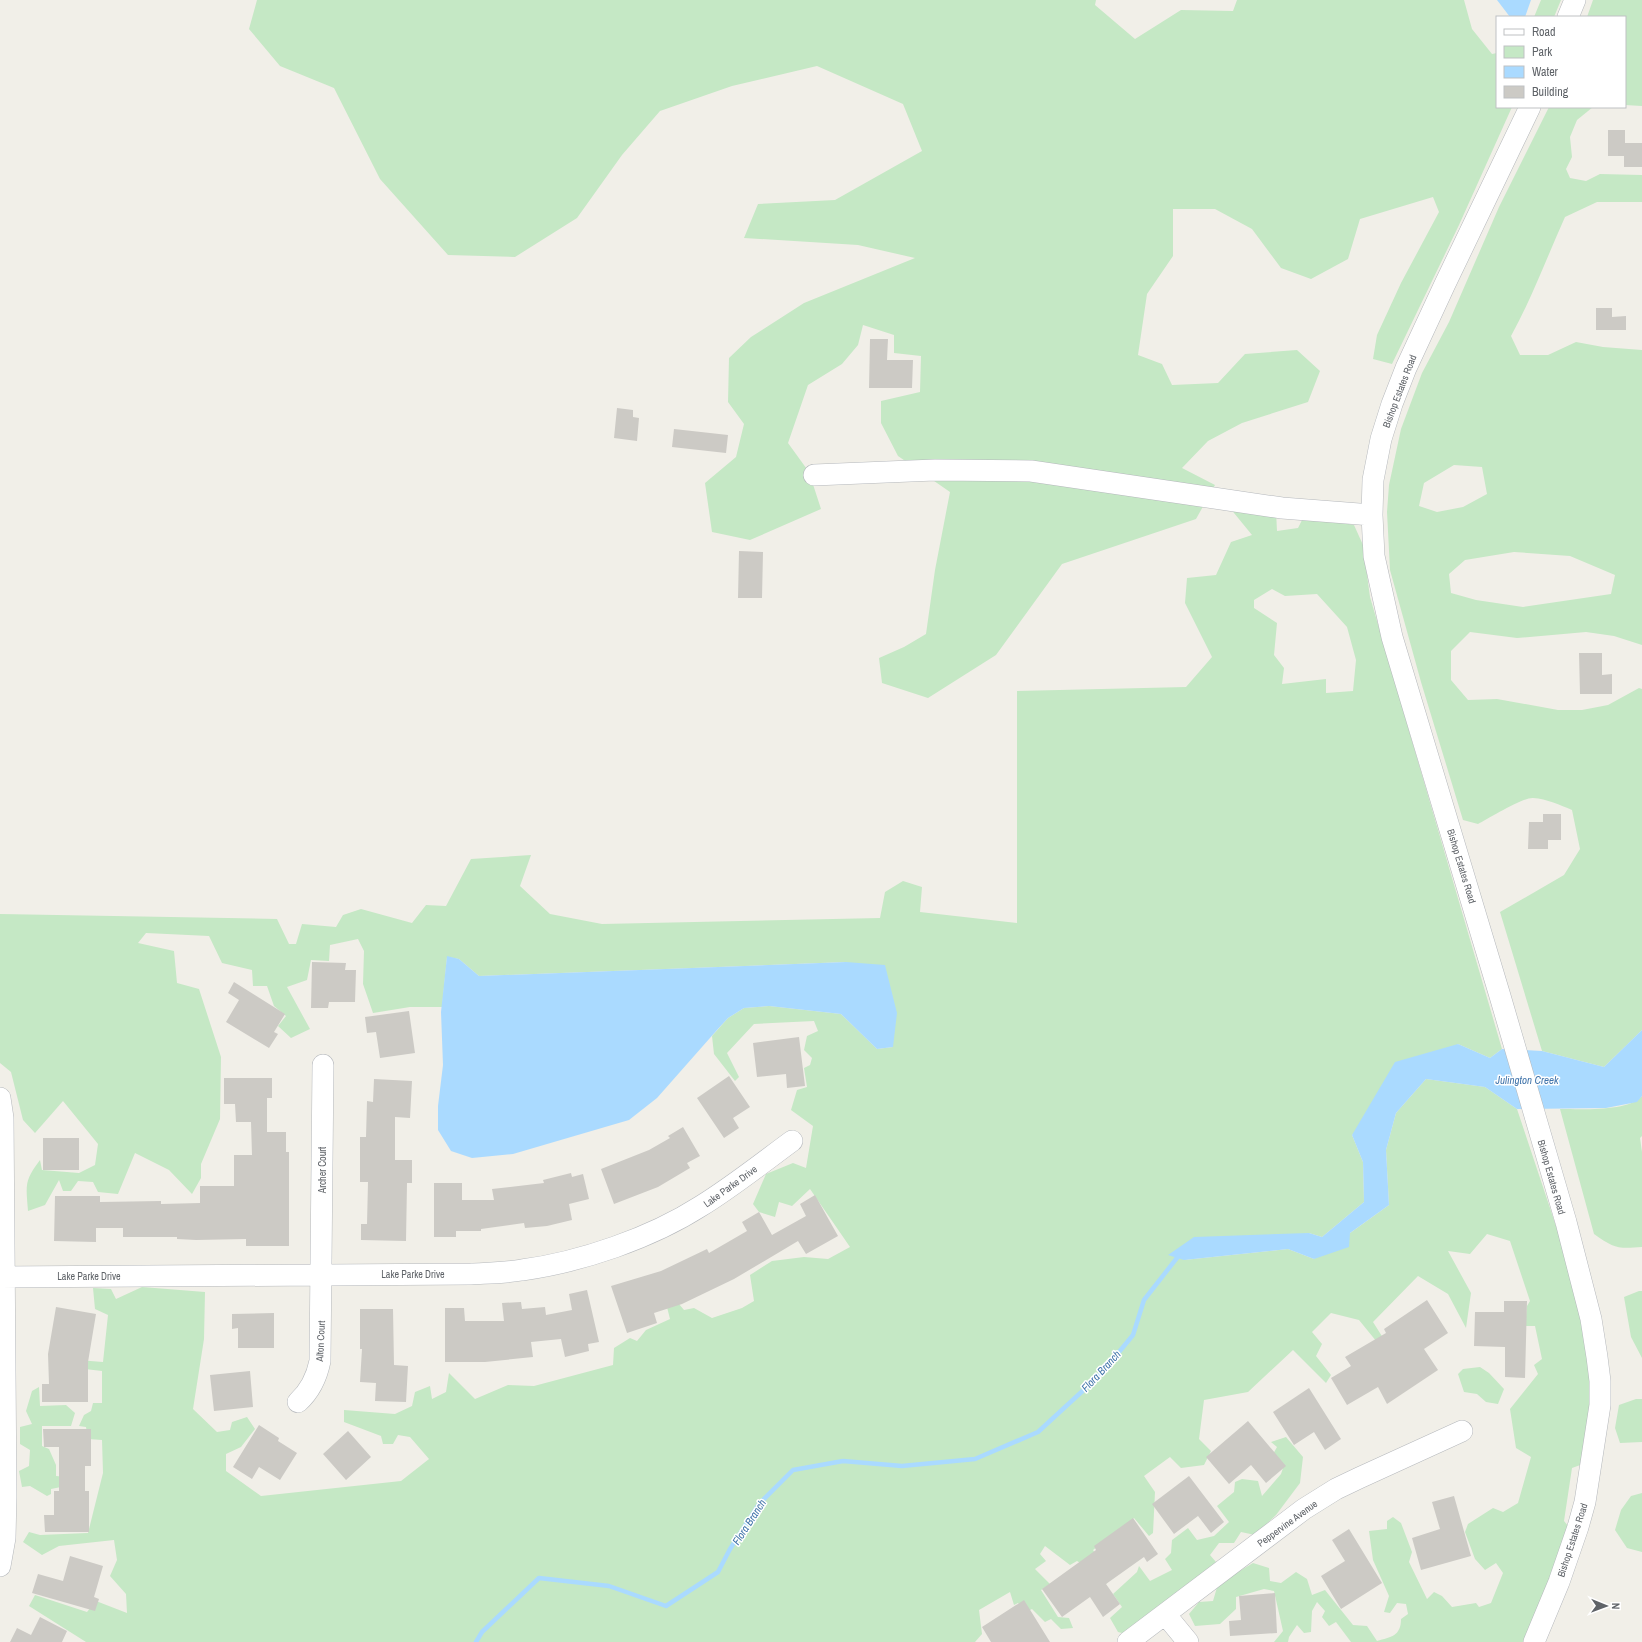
<svg xmlns="http://www.w3.org/2000/svg" width="1642" height="1642" font-family="'Archivo Narrow',sans-serif">
	<style>
		.green { fill: #c5e8c5; fill-rule: evenodd }
		.water { fill: #aadaff }
		.lines { fill: none; stroke-linecap: round; stroke-linejoin: round }
		.stream { stroke: #aadaff; stroke-width: 4.5 }
		.building { fill: #cccac5 }
		.minor-casing { stroke: #b5b8bc; stroke-width: 22 }
		.minor { stroke: #fff; stroke-width: 21 }
		.labels { text-anchor: middle; stroke-width: 3; stroke-linejoin: round; paint-order: stroke }
		.street-label { font-size: 10px; fill: #5f6368; stroke: #fff }
		.water-label { font-size: 11px; font-style: italic; fill: #4174aa; stroke: #fff }
	</style>
	<rect width="100%" height="100%" fill="#f1efe8"/>
	<!-- green -->
	<path class="green" d="M257 0H1096L1095 5 1135 39 1181 10 1233 11 1237 0H1464L1472 29 1492 54 1497 53V107H1512L1459 225 1392 364 1373 359 1377 335 1401 283 1439 212 1433 197 1360 219 1348 259 1311 279 1281 268 1252 229 1215 209H1173V256L1147 294 1138 355 1162 364 1172 385 1218 383 1245 354 1297 350 1320 371 1308 402 1242 423 1208 441 1182 468 1215 485 1196 519 1062 564 996 655 928 698 882 683 879 658 904 647 926 634 935 570 950 492 898 456 881 423V401L920 392 921 356 894 353V335L863 325 858 345 842 364 808 385 788 443 809 472 821 509 750 540 712 532 705 483 736 457 744 424 728 402 729 358 751 337 804 303 915 258 858 245 744 238 758 204 835 200 922 151 903 104 817 66 732 86 660 111 622 155 577 218 515 257 448 255 380 179 334 88 280 66 249 29Z
		M1541 0H1561L1554 17H1534Z
		M1593 0H1642V106L1625 105V17H1587Z
		M1549 107H1593L1577 120 1570 137 1572 157 1566 169 1570 178 1586 181 1600 174 1642 175V202H1597L1565 217C1547 257 1532 298 1511 336L1520 355H1548L1576 342 1603 347 1642 350V645L1614 636 1586 632 1517 638 1470 632 1451 651V680L1468 700 1497 699 1558 710H1582L1608 705 1639 688 1642 689V1030L1604 1067 1542 1051 1500 912 1564 875 1580 849 1572 810C1560 805 1547 799 1533 798 1523 797 1488 819 1478 824L1463 820 1421 682 1390 570 1387 512 1389 485 1401 429 1422 373 1449 322 1499 207ZM1454 465 1482 467 1487 494 1463 507 1437 512 1419 506 1424 483ZM1514 552 1570 556 1615 575 1611 594 1523 607 1476 600 1451 593 1449 574 1465 560Z
		M1225 502 1276 511 1277 531 1298 528 1304 516 1354 525 1363 545 1370 597 1502 1049 1490 1058 1458 1044 1352 1135 1363 1162 1364 1202 1322 1237 1309 1233 1184 1260 1288 1249 1314 1259 1389 1205 1386 1150 1396 1113 1426 1079 1485 1087 1517 1109 1577 1289 1589 1365 1593 1405 1583 1464 1572 1468 1564 1521 1569 1527 1525 1642H1351L1336 1622 1329 1626 1322 1617 1325 1611 1317 1602 1312 1611 1311 1632 1304 1633 1297 1625 1289 1637 1288 1642H1274L1283 1631 1274 1591 1264 1589 1236 1597V1609L1220 1624 1195 1626 1189 1614 1199 1602 1213 1601 1218 1584 1253 1563 1269 1568 1270 1581 1281 1583 1296 1572 1307 1579 1312 1595 1325 1590 1353 1625 1367 1626 1377 1641C1391 1637 1401 1636 1401 1619L1408 1614 1406 1604 1397 1603 1390 1613 1384 1612 1389 1596 1373 1560 1369 1531 1387 1529V1521L1393 1517 1401 1523 1412 1552 1409 1562 1427 1599 1434 1592 1442 1596 1452 1607 1476 1603 1479 1607 1491 1603 1503 1573 1496 1563 1485 1570 1475 1559 1465 1532 1468 1524 1493 1508 1503 1512 1518 1503 1531 1457 1516 1448 1510 1409 1538 1374 1534 1365 1542 1359 1535 1326H1525L1527 1306 1530 1301 1510 1241 1487 1234 1470 1254 1448 1251 1471 1293 1466 1328 1448 1294 1418 1276 1373 1322 1385 1341 1381 1347 1359 1320 1331 1313 1312 1332 1322 1344 1316 1356 1331 1375 1326 1383 1293 1350 1248 1392 1204 1400 1199 1439 1211 1451 1204 1465 1181 1468 1170 1457 1144 1476 1155 1492 1153 1533 1149 1536 1134 1518 1093 1550 1111 1577 1106 1584 1097 1573 1077 1561 1070 1565 1045 1546 1040 1554 1046 1561 1035 1569 1050 1584 1041 1590 1058 1617 1069 1618 1073 1628 1061 1629 1051 1619 1045 1622 1032 1609 1026 1612 1018 1603 1014 1605 1010 1592 979 1610 982 1634 975 1642H86L29 1606 35 1595 87 1612 96 1601 127 1613 126 1594 110 1576 117 1560 114 1540 59 1546 42 1555 23 1542 29 1532 40 1535 88 1533 103 1473 102 1440 88 1439 86 1427 79 1426 84 1415 91 1411 93 1403H102V1371L51 1365 52 1358 103 1362 108 1315 95 1309 93 1288 111 1289 116 1299 142 1287 205 1292 204 1339 193 1409 217 1432 230 1430 232 1422 247 1417 255 1429 241 1447 226 1454V1471L261 1496 401 1481 429 1459 410 1437 398 1435 393 1444H383L381 1436 344 1422V1410L395 1414 412 1406 415 1392 430 1386 432 1399 446 1392 449 1373 475 1399 508 1385 534 1386 613 1365 614 1348 630 1338 637 1341 646 1330 670 1319 666 1303 679 1304 684 1310 694 1308 712 1318 742 1308 754 1301 750 1275 772 1261 804 1257 828 1259 850 1247 810 1189 792 1206 779 1202 775 1217 759 1212 753 1204 766 1174 793 1163 806 1168 813 1126 791 1110 797 1090 807 1087 804 1068 810 1065 812 1058 804 1050 807 1036 818 1031 814 1021 754 1024 727 1053 739 1077 735 1081 714 1054 712 1036 728 1018 744 1008 769 1006 841 1014 877 1049 893 1047 846 962 479 976 459 959 447 957 442 1007H410L373 1013 363 984 364 951 358 939 330 945 329 961 311 960 307 980 287 987 310 1029 291 1038 278 1026 286 1016 274 1006 267 986H253L252 970 222 963 209 936 146 933 138 943 174 951 177 983 199 989 221 1057 220 1119 201 1164V1178L192 1194 169 1170 135 1153 118 1194 98 1192 93 1182 78 1181 71 1191H63L59 1180 45 1205 28 1211C26 1185 24 1181 40 1160L42 1170 79 1173 95 1165 98 1144 63 1101 35 1133 23 1120 11 1072 0 1063V914L277 919 289 944H296L302 924 336 927 343 915 361 909 412 923 426 905 446 906 471 859 531 855 520 886 550 914 602 924 880 918 885 892 903 881 922 887 920 912 1017 923V691L1186 687 1212 657 1185 603 1187 578 1216 575 1231 542 1252 535ZM1272 589 1285 596 1317 594 1347 627 1356 660 1353 691 1326 693V679L1282 684 1284 668 1274 655 1277 623 1254 608V600Z
		M1642 1096V1136L1640 1138 1642 1152V1247C1617 1249 1614 1248 1594 1234L1560 1109C1581 1109 1628 1112 1642 1096Z
		M1639 1291H1642V1358L1631 1337 1624 1297Z
		M1480 1367 1489 1373 1504 1389 1498 1404 1486 1402 1477 1394 1464 1392 1458 1374 1463 1369Z
		M39 1387 40 1406 66 1405 75 1413 71 1426H42V1446L49 1449 56 1465V1476L78 1478 61 1487 51 1489V1494L47 1496 30 1486 22 1487 19 1471 29 1466 30 1450 20 1444V1427L32 1424 26 1411 32 1391Z
		M1636 1399H1642V1442L1620 1443 1615 1428 1619 1405Z
		M1286 1437 1303 1457 1300 1483 1276 1515 1255 1535 1241 1532 1234 1543H1219L1210 1555 1216 1562 1126 1634 1118 1632 1110 1618 1122 1607 1113 1594 1137 1572 1139 1566 1150 1581 1172 1570 1165 1559 1171 1553 1172 1540 1188 1528 1197 1540 1214 1536 1229 1522 1217 1506 1234 1492 1235 1482 1242 1479 1258 1481 1262 1496 1281 1474 1283 1468 1272 1456 1277 1447 1271 1442Z
		M1642 1493V1552L1627 1548 1615 1530 1621 1510 1631 1496Z"/>
	<!-- water -->
	<path class="water" d="M1497 0H1531L1525 17H1510Z
		M447 956 459 959 479 976 846 962 885 965 897 1013 893 1047 877 1049 841 1014 769 1006 744 1008 728 1018 717 1030 657 1098 629 1120 513 1154 472 1158 451 1151 438 1130V1106L443 1065 441 1012Z
		M1642 1030V1096L1637 1102 1606 1108 1517 1109 1485 1087 1426 1079 1396 1113 1386 1150 1389 1205 1350 1233 1349 1247 1314 1259 1288 1249 1184 1260 1168 1255 1194 1237 1309 1233 1322 1237 1364 1202 1363 1162 1352 1135 1395 1062 1458 1044 1490 1058 1502 1049 1542 1051 1604 1067Z"/>
	<g class="lines">
		<!-- stream -->
		<path class="stream" d="M476 1642 482 1632 539 1578 609 1586 666 1606 718 1572 730 1549 759 1504 793 1470 843 1461 902 1466 975 1459 1038 1432 1101 1374 1133 1335 1144 1300 1180 1254"/>
	</g>
	<!-- building -->
	<path class="building" d="M1608 130H1625V143H1642V167H1624V156H1608Z
		M1596 308H1612V317L1626 316V330H1596Z
		M870 339H888L887 360H913L912 388H869Z
		M617 408 633 410V417L639 418 637 441 614 438Z
		M674 429 728 435 726 453 672 447Z
		M739 551 763 552 762 598H738Z
		M1579 653H1602V675L1612 674V694H1580Z
		M1543 814H1561V840H1548V849H1528L1529 822H1543Z
		M312 962 346 963 345 970H356L355 1002H329L328 1008H311Z
		M234 982 285 1014 274 1032 278 1034 269 1048 226 1022 239 1000 228 993Z
		M409 1011 415 1053 380 1058 376 1032 367 1033 365 1017Z
		M799 1037 805 1086 787 1088 786 1074 757 1077 753 1043Z
		M729 1076 750 1107 733 1118 739 1128 724 1138 697 1098Z
		M224 1078H272V1098H267V1132H286V1152H289V1246H246V1239L196 1240 177 1239V1237H123V1228H96V1242L54 1241 55 1196H100V1202L161 1201V1204L200 1203V1186H234V1155H252L251 1122H236L235 1104H224Z
		M374 1079 412 1081 410 1118 395 1117V1160H412V1183H407L406 1241 361 1240V1224H367L368 1182H360V1137H366L367 1101 373 1102Z
		M683 1127 700 1156 687 1163 690 1168 658 1187 614 1204 601 1169 649 1150 670 1138 668 1136Z
		M43 1138H79V1170H43Z
		M571 1173 572 1177 583 1174 589 1199 569 1204 572 1220 547 1226 525 1228 524 1223 481 1229V1231H456V1237H434V1183H462V1200H494L492 1189 544 1183 543 1180Z
		M815 1195 838 1236 806 1254 798 1241 734 1279 682 1304 654 1313 657 1323 627 1333 611 1286 661 1271 707 1249 709 1253 747 1231 742 1222 759 1212 772 1235 806 1216 800 1204Z
		M587 1290 599 1342 588 1344 589 1351 565 1357 561 1339 531 1342 533 1357 485 1362H445V1308H464L465 1321H504L502 1303 521 1302 522 1309 545 1307 546 1315 572 1310 569 1294Z
		M1427 1300 1448 1333 1424 1349 1438 1370 1387 1404 1378 1387 1347 1405 1331 1378 1351 1366 1345 1357 1386 1333 1384 1329Z
		M1504 1301H1527L1525 1378 1505 1377V1347L1474 1346 1475 1312H1504Z
		M56 1307 96 1314 88 1362V1402H42V1384H49L48 1354Z
		M360 1309H393L394 1365 408 1366 406 1402 375 1401 376 1383 360 1382 362 1349H360Z
		M274 1313V1348H238V1328L232 1329V1314Z
		M250 1371 253 1407 214 1411 210 1375Z
		M1309 1388 1341 1439 1325 1450 1314 1432 1294 1445 1273 1412Z
		M1248 1421 1286 1466 1266 1483 1251 1465 1229 1484 1206 1457Z
		M259 1425 279 1438 278 1441 297 1453 280 1480 259 1467 252 1479 233 1467Z
		M43 1429H91V1466H85V1491H89V1532H45L44 1515H54V1491H59V1447H44Z
		M348 1431 371 1457 346 1480 323 1454Z
		M1189 1476 1224 1522 1211 1533 1198 1516 1174 1534 1152 1504Z
		M1454 1496 1471 1556 1421 1570 1412 1538 1440 1529 1432 1502Z
		M1133 1518 1158 1554 1147 1562 1144 1557 1106 1584 1120 1604 1103 1617 1090 1597 1062 1617 1042 1589 1096 1550 1094 1546Z
		M1349 1529 1382 1583 1341 1609 1321 1576 1345 1561 1332 1540Z
		M70 1556 103 1566 94 1597 99 1599 95 1611 32 1593 38 1574 63 1581Z
		M1275 1593 1277 1633 1230 1636 1229 1621 1241 1620 1239 1596Z
		M1024 1600 1050 1642H991L982 1627Z
		M40 1617 67 1631 62 1642H10L17 1628 31 1635Z"/>
	<g class="lines">
		<!-- minor casing -->
		<g class="minor-casing">
			<path id="minor" d="M1568 17 1575 0
				M1530 107 1445 284 1406 368 1392 404 1381 439 1373 480 1372 515 1374 556 1392 637 1500 996 1566 1222 1591 1319 1597 1357 1600 1381V1405L1585 1502 1578 1527 1559 1582 1534 1642
				M814 475 935 470 1031 471 1282 508 1372 515
				M0 1098 3 1118 6 1496 5 1538 0 1566
				M0 1277 471 1274C488 1273 505 1273 522 1270 581 1262 651 1238 701 1206 732 1187 762 1163 792 1141
				M298 1402C310 1391 317 1376 320 1361L323 1065
				M1165 1614 1188 1642
				M1128 1642 1304 1509 1336 1489 1359 1478 1462 1431"/>
		</g>
		<!-- minor -->
		<use href="#minor" class="minor"/>
	</g>
	<g class="labels">
		<!-- street labels -->
		<g class="street-label">
			<text transform="translate(1399 391) rotate(-69)" y="4">Bishop Estates Road</text>
			<text transform="translate(1462 866) rotate(73)" y="4">Bishop Estates Road</text>
			<text transform="translate(322 1170) rotate(-90)" y="4">Archer Court</text>
			<text transform="translate(1552 1177) rotate(74)" y="4">Bishop Estates Road</text>
			<text transform="translate(730 1186) rotate(-36)" y="4">Lake Parke Drive</text>
			<text x="413" y="1278">Lake Parke Drive</text>
			<text x="89" y="1280">Lake Parke Drive</text>
			<text transform="translate(320 1341) rotate(-87)" y="4">Alton Court</text>
			<text transform="translate(1287 1523) rotate(-36)" y="4">Peppervine Avenue</text>
			<text transform="translate(1572 1540) rotate(-72)" y="4">Bishop Estates Road</text>
		</g>
		<!-- water labels -->
		<g class="water-label">
			<text x="1527" y="1084">Julington Creek</text>
			<text transform="translate(1101 1371) rotate(-47)" y="4">Flora Branch</text>
			<text transform="translate(749 1522) rotate(-57)" y="4">Flora Branch</text>
		</g>
	</g>
	<!-- legend -->
	<rect x="1496" y="16" width="130" height="92" fill="#ffffff" stroke="#bfc1c3"/>
	<rect x="1504" y="29" width="20" height="6" fill="#ffffff" stroke="#bfc1c3"/>
	<text x="1532" y="36" font-size="12" fill="#5f6368">Road</text>
	<rect x="1504" y="46" width="20" height="12" fill="#c5e8c5" stroke="#bfc1c3"/>
	<text x="1532" y="56" font-size="12" fill="#5f6368">Park</text>
	<rect x="1504" y="66" width="20" height="12" fill="#aadaff" stroke="#bfc1c3"/>
	<text x="1532" y="76" font-size="12" fill="#5f6368">Water</text>
	<rect x="1504" y="86" width="20" height="12" fill="#cccac5" stroke="#bfc1c3"/>
	<text x="1532" y="96" font-size="12" fill="#5f6368">Building</text>
	<!-- north arrow -->
	<g transform="translate(1606 1606) rotate(91)" stroke="#ffffff" stroke-width="3" paint-order="stroke">
	<path d="M0-3L7 15L0 10L-7 15Z" fill="#5f6368"/>
	<text y="-6" font-size="11" font-weight="bold" text-anchor="middle" fill="#5f6368">N</text>
	</g>
</svg>
